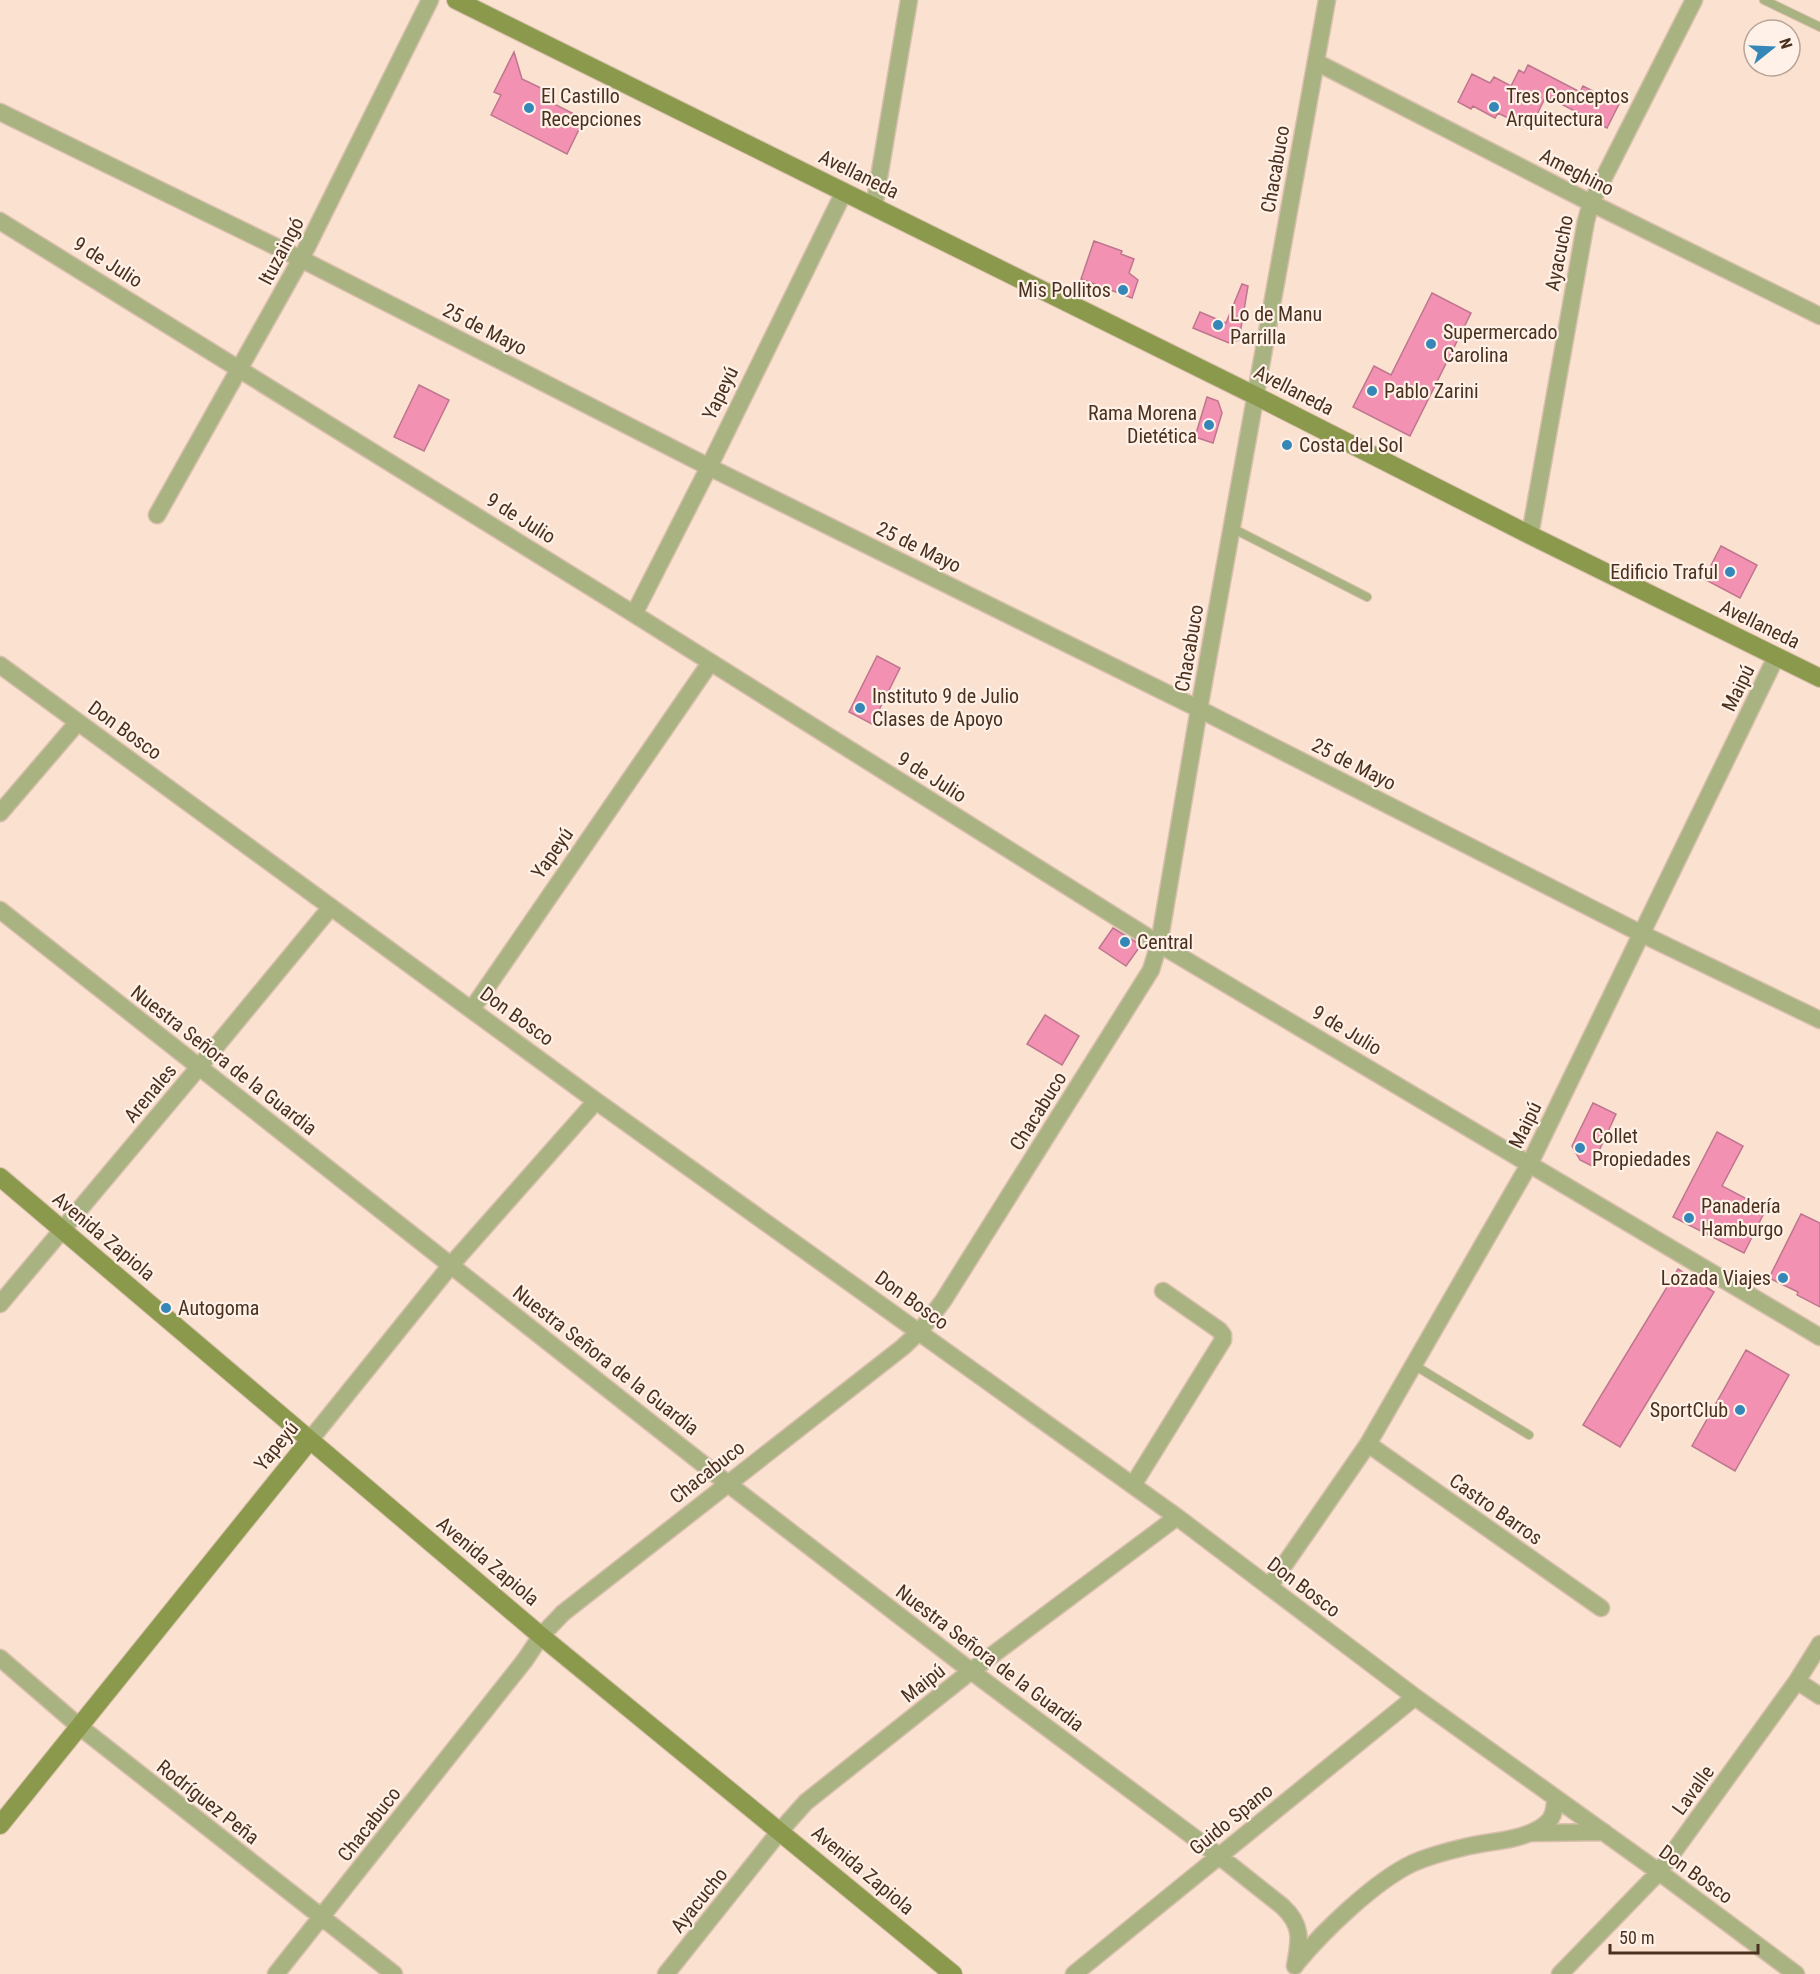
<svg xmlns="http://www.w3.org/2000/svg" width="1820" height="1974" font-family="'Roboto Condensed',sans-serif">
	<style>
		.building { fill: #f391b3; stroke: #be768e; stroke-width: 1.5 }
		.lines { fill: none; stroke-linecap: round; stroke-linejoin: round }
		.lane-casing { stroke: #d8beac; stroke-width: 10 }
		.street-casing { stroke: #d8beac; stroke-width: 19 }
		.secondary-casing { stroke: #d8beac; stroke-width: 20 }
		.lane { stroke: #a8b381; stroke-width: 8 }
		.street { stroke: #a8b381; stroke-width: 16 }
		.secondary { stroke: #8a994b; stroke-width: 18 }
		.poi-dot { fill: #3587b8; stroke: #fff1e8; stroke-width: 2 }
		.labels { text-anchor: middle; stroke-width: 4.5; stroke-linejoin: round; paint-order: stroke }
		.poi-label { font-size: 20px; fill: #4a311e; stroke: #fff1e8; text-anchor: start }
		.street-label { font-size: 20px; fill: #4a311e; stroke: #fff1e8 }
	</style>
	<rect width="100%" height="100%" fill="#fbe1cf"/>
	<!-- building -->
	<path class="building" d="M514 52 522 79 551 93 548 101 584 119 567 154 491 115 501 95 494 92Z
		M1528 65 1580 92 1583 86 1619 104 1607 128 1546 96 1530 129 1498 113 1495 118 1473 106 1471 109 1458 102 1472 74 1490 83 1494 77 1511 86 1519 70 1524 73Z
		M1094 241 1122 251 1121 254 1134 259 1129 273 1138 280 1132 298 1081 279Z
		M1242 284 1248 286 1239 340 1229 343 1193 328 1200 312 1226 323Z
		M1432 293 1471 313 1410 436 1353 407 1374 366 1391 375Z
		M419 385 449 400 424 451 394 437Z
		M1207 397 1218 401 1222 413 1213 443 1195 437Z
		M1721 546 1757 565 1740 598 1704 579Z
		M877 656 900 668 872 724 849 712Z
		M1113 928 1141 945 1126 966 1099 948Z
		M1045 1015 1079 1036 1062 1065 1027 1044Z
		M1593 1103 1616 1114 1592 1166 1580 1160 1572 1146Z
		M1717 1132 1743 1146 1722 1186 1766 1209 1744 1253 1673 1217Z
		M1801 1214 1820 1223V1307L1797 1295 1798 1292 1769 1278Z
		M1678 1269 1714 1292 1620 1447 1583 1425Z
		M1746 1350 1789 1375 1735 1471 1692 1446Z"/>
	<g class="lines">
		<!-- lane casing -->
		<g class="lane-casing">
			<path id="lane" d="M1764 0 1820 27
				M1232 528 1367 597
				M1414 1365 1529 1435"/>
		</g>
		<!-- street casing -->
		<g class="street-casing">
			<path id="street" d="M1316 62 1591 203 1820 316
				M0 112 301 259 709 467 1199 709 1642 934 1820 1020
				M874 207 909 0
				M0 221 634 614 1159 944 1820 1337
				M157 515 301 259 430 0
				M1530 535 1586 221 1591 203 1694 0
				M634 614 709 467 844 192
				M0 665 596 1101 1177 1517 1415 1697 1659 1872 1796 1974
				M0 813 78 722
				M0 910 727 1483 971 1671 1219 1856 1282 1906C1303 1925 1300 1940 1295 1966
				M472 1009 710 663
				M0 1304 199 1067 331 907
				M310 1440 451 1265 596 1101
				M1368 1444 1601 1608
				M1133 1485 1223 1340V1335L1219 1330 1163 1291
				M1269 1587 1368 1444 1530 1163 1776 657
				M0 1658 80 1727 394 1974
				M1797 1681 1820 1696
				M1533 1833 1604 1832
				M1296 1964C1323 1931 1375 1881 1413 1863 1429 1856 1448 1851 1465 1847 1489 1841 1519 1841 1540 1828 1553 1821 1555 1811 1555 1798
				M276 1974 525 1660 541 1636 563 1613 903 1347 920 1331 943 1301 1151 970 1159 944 1199 709 1327 0
				M666 1974 780 1831 806 1802 971 1671 1177 1517
				M1074 1974 1415 1697
				M1560 1974 1659 1872 1797 1681 1820 1644"/>
		</g>
		<!-- secondary casing -->
		<g class="secondary-casing">
			<path id="secondary" d="M456 0 1256 396 1530 535 1820 678
				M0 1177 541 1636 953 1974
				M0 1825 310 1440"/>
		</g>
		<!-- lane -->
		<use href="#lane" class="lane"/>
		<!-- street -->
		<use href="#street" class="street"/>
		<!-- secondary -->
		<use href="#secondary" class="secondary"/>
	</g>
	<!-- markers -->
	<g class="poi-dot">
		<circle cx="1494" cy="107" r="6"/>
		<circle cx="529" cy="108" r="6"/>
		<circle cx="1123" cy="290" r="6"/>
		<circle cx="1218" cy="325" r="6"/>
		<circle cx="1431" cy="344" r="6"/>
		<circle cx="1372" cy="391" r="6"/>
		<circle cx="1209" cy="425" r="6"/>
		<circle cx="1287" cy="445" r="6"/>
		<circle cx="1730" cy="572" r="6"/>
		<circle cx="860" cy="708" r="6"/>
		<circle cx="1125" cy="942" r="6"/>
		<circle cx="1580" cy="1148" r="6"/>
		<circle cx="1689" cy="1218" r="6"/>
		<circle cx="1783" cy="1278" r="6"/>
		<circle cx="166" cy="1308" r="6"/>
		<circle cx="1740" cy="1410" r="6"/>
	</g>
	<g class="labels">
		<!-- poi labels -->
		<g class="poi-label">
			<text x="541" y="103">El Castillo<tspan x="541" dy="23">Recepciones</tspan></text>
			<text x="1506" y="103">Tres Conceptos<tspan x="1506" dy="23">Arquitectura</tspan></text>
			<text x="1111" y="297" text-anchor="end">Mis Pollitos</text>
			<text x="1230" y="321">Lo de Manu<tspan x="1230" dy="23">Parrilla</tspan></text>
			<text x="1443" y="339">Supermercado<tspan x="1443" dy="23">Carolina</tspan></text>
			<text x="1384" y="398">Pablo Zarini</text>
			<text x="1197" y="420" text-anchor="end">Rama Morena<tspan x="1197" dy="23">Dietética</tspan></text>
			<text x="1299" y="452">Costa del Sol</text>
			<text x="1718" y="579" text-anchor="end">Edificio Traful</text>
			<text x="872" y="703">Instituto 9 de Julio<tspan x="872" dy="23">Clases de Apoyo</tspan></text>
			<text x="1137" y="949">Central</text>
			<text x="1592" y="1143">Collet<tspan x="1592" dy="23">Propiedades</tspan></text>
			<text x="1701" y="1213">Panadería<tspan x="1701" dy="23">Hamburgo</tspan></text>
			<text x="1771" y="1285" text-anchor="end">Lozada Viajes</text>
			<text x="178" y="1315">Autogoma</text>
			<text x="1728" y="1417" text-anchor="end">SportClub</text>
		</g>
		<!-- street labels -->
		<g class="street-label">
			<text transform="translate(1275 169) rotate(-80)" y="7">Chacabuco</text>
			<text transform="translate(1577 172) rotate(27)" y="7">Ameghino</text>
			<text transform="translate(859 174) rotate(26)" y="7">Avellaneda</text>
			<text transform="translate(281 251) rotate(-62)" y="7">Ituzaingó</text>
			<text transform="translate(1559 253) rotate(-79)" y="7">Ayacucho</text>
			<text transform="translate(108 262) rotate(32)" y="7">9 de Julio</text>
			<text transform="translate(485 329) rotate(27)" y="7">25 de Mayo</text>
			<text transform="translate(1294 390) rotate(27)" y="7">Avellaneda</text>
			<text transform="translate(720 393) rotate(-64)" y="7">Yapeyú</text>
			<text transform="translate(521 518) rotate(32)" y="7">9 de Julio</text>
			<text transform="translate(919 547) rotate(26)" y="7">25 de Mayo</text>
			<text transform="translate(1760 624) rotate(26)" y="7">Avellaneda</text>
			<text transform="translate(1189 648) rotate(-80)" y="7">Chacabuco</text>
			<text transform="translate(1738 688) rotate(-64)" y="7">Maipú</text>
			<text transform="translate(125 730) rotate(36)" y="7">Don Bosco</text>
			<text transform="translate(1354 764) rotate(27)" y="7">25 de Mayo</text>
			<text transform="translate(932 777) rotate(32)" y="7">9 de Julio</text>
			<text transform="translate(552 853) rotate(-55)" y="7">Yapeyú</text>
			<text transform="translate(517 1016) rotate(36)" y="7">Don Bosco</text>
			<text transform="translate(1347 1030) rotate(31)" y="7">9 de Julio</text>
			<text transform="translate(224 1060) rotate(38)" y="7">Nuestra Señora de la Guardia</text>
			<text transform="translate(150 1093) rotate(-50)" y="7">Arenales</text>
			<text transform="translate(1038 1111) rotate(-58)" y="7">Chacabuco</text>
			<text transform="translate(1525 1125) rotate(-64)" y="7">Maipú</text>
			<text transform="translate(104 1236) rotate(40)" y="7">Avenida Zapiola</text>
			<text transform="translate(912 1300) rotate(36)" y="7">Don Bosco</text>
			<text transform="translate(606 1360) rotate(38)" y="7">Nuestra Señora de la Guardia</text>
			<text transform="translate(276 1446) rotate(-51)" y="7">Yapeyú</text>
			<text transform="translate(707 1472) rotate(-38)" y="7">Chacabuco</text>
			<text transform="translate(1496 1509) rotate(35)" y="7">Castro Barros</text>
			<text transform="translate(488 1561) rotate(40)" y="7">Avenida Zapiola</text>
			<text transform="translate(1304 1587) rotate(37)" y="7">Don Bosco</text>
			<text transform="translate(990 1658) rotate(37)" y="7">Nuestra Señora de la Guardia</text>
			<text transform="translate(923 1683) rotate(-38)" y="7">Maipú</text>
			<text transform="translate(1693 1790) rotate(-54)" y="7">Lavalle</text>
			<text transform="translate(208 1802) rotate(38)" y="7">Rodríguez Peña</text>
			<text transform="translate(1231 1819) rotate(-39)" y="7">Guido Spano</text>
			<text transform="translate(369 1824) rotate(-52)" y="7">Chacabuco</text>
			<text transform="translate(863 1870) rotate(40)" y="7">Avenida Zapiola</text>
			<text transform="translate(1696 1874) rotate(36)" y="7">Don Bosco</text>
			<text transform="translate(699 1900) rotate(-51)" y="7">Ayacucho</text>
		</g>
	</g>
	<!-- north arrow -->
	<g transform="translate(1772 48) rotate(72)"><circle r="28" fill="#fff1e8" stroke="#b7a497" stroke-width="1.5"/>
	<path d="M0-4.5L10 22L0 15L-10 22Z" fill="#3587b8"/>
	<text y="-9" font-size="16" font-weight="bold" text-anchor="middle" fill="#4a311e">N</text>
	</g>
	<!-- scale -->
	<path d="M1610 1944v9h148v-9" fill="none" stroke="#4a311e" stroke-width="3"/>
	<text x="1619" y="1944" font-size="18" fill="#4a311e" stroke="#fff1e8" stroke-width="4.5" paint-order="stroke">50 m</text>
</svg>
